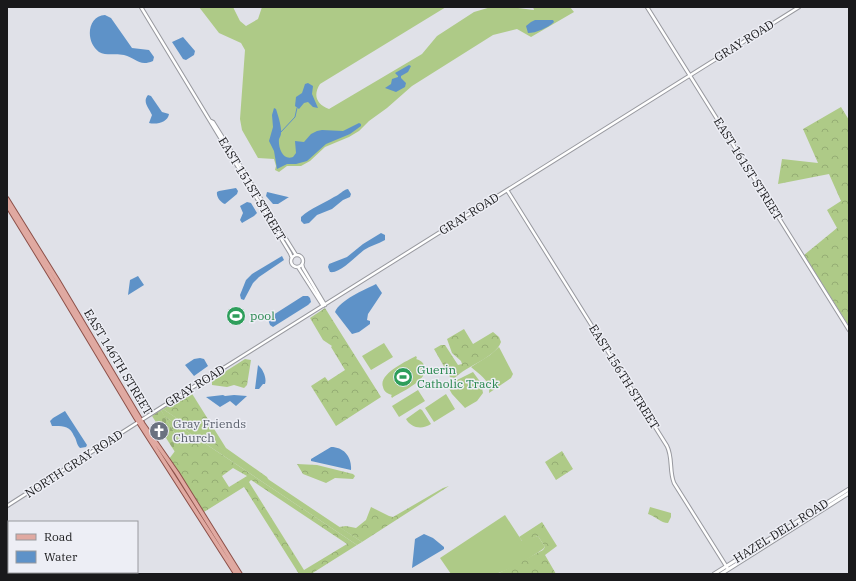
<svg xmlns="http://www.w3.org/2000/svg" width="856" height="581" font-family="'IBM Plex Serif',serif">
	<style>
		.grass { fill: #aeca87 }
		.forest { fill: url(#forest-crowns); fill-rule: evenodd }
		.cemetery { fill: url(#cemetery-stones) }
		.water { fill: #5e92c8 }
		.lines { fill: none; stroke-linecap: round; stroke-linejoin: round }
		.stream { stroke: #5e92c8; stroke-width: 1 }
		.tertiary-casing { stroke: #98999f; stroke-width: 4.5 }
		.secondary-casing { stroke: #98999f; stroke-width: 5 }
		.primary-casing { stroke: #8d514a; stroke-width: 5.5 }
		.tertiary { stroke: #fff; stroke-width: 2.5 }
		.secondary { stroke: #fff; stroke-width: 3 }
		.primary { stroke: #e0a9a1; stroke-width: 3.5 }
		.labels { text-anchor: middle; stroke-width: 3; stroke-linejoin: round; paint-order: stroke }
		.street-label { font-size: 12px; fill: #19191b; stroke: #edeef5 }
		.leisure-label { font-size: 12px; fill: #27864d; stroke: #edeef5; text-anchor: start }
		.worship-label { font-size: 12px; fill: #5b616d; stroke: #edeef5; text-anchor: start }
	</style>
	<defs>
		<pattern id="forest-crowns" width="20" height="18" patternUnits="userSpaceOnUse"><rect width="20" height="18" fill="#aeca87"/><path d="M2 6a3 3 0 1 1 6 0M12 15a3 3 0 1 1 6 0" fill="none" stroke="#95ad74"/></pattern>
		<pattern id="cemetery-stones" width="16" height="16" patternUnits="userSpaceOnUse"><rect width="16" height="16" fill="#aeca87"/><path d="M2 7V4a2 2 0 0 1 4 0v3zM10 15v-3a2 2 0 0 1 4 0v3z" fill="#95ad74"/></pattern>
	</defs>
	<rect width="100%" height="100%" fill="#e0e1e8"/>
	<!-- grass -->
	<path class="grass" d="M199 7H233L240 21 246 26 258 19 262 7H446L320 84C313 95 316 104 329 109L422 54 437 36 474 12 491 7H510L534 10 533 7H570L574 12 531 37 517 29 493 35 412 86 387 108 369 121 359 131 349 137 325 147 310 161 301 166H287L279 172 275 170 276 166 274 159 258 158 242 130 240 119 245 50 241 43 219 33Z
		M384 343 393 357 371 370 362 356Z
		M499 347 513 374 511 378 489 393C491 381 479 374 471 367L490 355Z
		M416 356 417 358 416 359C420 360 423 362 425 367 429 380 401 392 392 398L391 396 392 395C388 394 384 392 383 387 378 374 407 361 416 356Z
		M473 372 481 383 483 393 477 401 465 408 452 394 448 387 449 384Z
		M418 390 425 401 399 417 392 406Z
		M446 394 455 409 434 422 425 408Z
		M163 409 362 542 357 545 164 416 161 410Z
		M420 409 422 410 431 424C422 430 411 428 406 419Z
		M505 515 522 541 538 536 545 547C540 553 503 573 495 574 481 576 465 574 451 574L440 558Z"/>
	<!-- forest -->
	<path class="forest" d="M841 107 849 120V326L804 255 837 228 827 210 841 201 829 174 778 184 782 159 818 163 803 129Z
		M325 308 381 397 336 426 311 386 325 377 328 381 345 370 331 347 332 346 323 340 310 318Z
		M464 329 473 344 493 332 499 337 501 342C495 358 466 366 455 378L450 377 434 349 441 345H445L458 365 462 364 461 361 452 353 447 339Z
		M245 359 251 360 247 385 244 388 234 385 227 387 212 385V380Z
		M191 392 226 448 267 477 269 481 163 409Z
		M164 416 357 545 311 574H299L244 487 204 512 169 459 181 443ZM233 468 247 476 229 487 222 476ZM251 480 347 544 304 570 249 482Z
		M562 451 573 469 556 480 545 462Z
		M297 464 317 465 353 474 355 476 353 479 335 478 326 483 303 474Z
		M449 486 362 542 339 527 346 526 356 528 366 520 371 507 389 516 393 517 443 488Z
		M650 507 671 513V517L668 523C661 523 655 516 648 514Z
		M542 522 557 546 545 555 556 574H497L543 550 545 547 538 536 523 542 519 537Z"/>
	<!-- cemetery -->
	<path class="cemetery" d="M161 410 181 444 175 452 152 416Z"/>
	<!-- water -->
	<path class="water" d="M105 15 111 18 132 48 149 50 154 57 153 61C139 67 136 58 124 55 116 53 106 56 99 52 85 42 87 16 105 15Z
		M535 20H553L554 22C548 28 536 33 528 33L526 26 531 22Z
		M183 37 195 51 194 55 186 60 183 59 172 42Z
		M409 65 411 66 408 72 401 76V78L406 83 405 87 396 92 385 88 391 84 392 79 398 77V76L395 73Z
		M308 83 313 86 312 94 318 108 313 107 308 102 304 103 299 109 295 106 296 97 302 93 305 84Z
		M148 95 151 96 162 112 169 114C168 122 157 125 149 123L152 115C149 108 142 102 148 95Z
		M274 108 276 109C278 115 282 128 281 133 281 135 280 137 279 139 278 148 283 161 293 157L296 153 295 141 304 142 311 134 317 131 322 130 343 131 359 123 361 124V126L350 134 326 144 307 161 296 164H287L277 169 274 151 269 141 273 127 272 115Z
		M236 188 238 191 237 194 225 204C221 203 216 197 217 192L219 191Z
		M348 189 351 194 350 197 343 200 332 209 317 215 309 223 304 224 301 221V217C311 208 323 204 334 197 340 195 342 190 348 189Z
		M267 192 288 197H289L278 204H273L266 196Z
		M247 202 251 203 257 213 254 216 242 223 240 220 243 213 240 206Z
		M381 233 385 235V240C378 244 370 246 364 250 356 256 340 274 330 272L328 267 329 264 347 257 363 244Z
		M282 256 284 260 259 277 253 283 244 300 241 299 240 295 246 280 252 274Z
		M138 276 144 285 128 295 130 280Z
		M376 284 382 293 368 314 367 320 370 321V324L359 332 352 334 335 312C340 300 364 290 376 284Z
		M303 296H308L310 298 311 302 308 305 273 327 270 325 268 319 270 317Z
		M200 358 204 359 208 366 194 376 185 365 194 359Z
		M258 365C263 369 267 378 265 384H263L259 389H255Z
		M223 395 225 396 234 395 247 396 236 406 230 401 220 407 206 397Z
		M65 411 87 445 86 447 80 448C76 444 77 440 74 436 70 425 61 426 52 426L50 421 53 418Z
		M331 447C344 447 352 457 351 470L311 461V459Z
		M424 534 433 538 444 547V549L412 568 415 539Z"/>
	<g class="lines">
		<!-- stream -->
		<path class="stream" d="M281 132 295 117 297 108"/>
		<!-- tertiary casing -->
		<g class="tertiary-casing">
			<path id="tertiary" d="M141 7 290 253 292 258
				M647 7 849 330
				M211 121 213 122 296 255
				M507 190 667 446C673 458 669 471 674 483L728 569
				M291 261a6 6 0 1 1 12 0a6 6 0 1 1-12 0Z
				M302 264 303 268 325 305
				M298 267 323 306
				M7 506 190 389 799 7"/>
		</g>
		<!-- secondary casing -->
		<g class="secondary-casing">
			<path id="secondary" d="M714 574 849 489
				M721 574 849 493"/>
		</g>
		<!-- primary casing -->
		<g class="primary-casing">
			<path id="primary" d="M7 199 58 281 143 424 177 473 240 574
				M7 205 58 288 136 418 236 574"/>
		</g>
		<!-- tertiary -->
		<use href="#tertiary" class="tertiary"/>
		<!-- secondary -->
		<use href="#secondary" class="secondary"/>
		<!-- primary -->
		<use href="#primary" class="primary"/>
	</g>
	<!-- icons -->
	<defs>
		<g id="stadium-disc" transform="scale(1)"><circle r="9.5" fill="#2e9e5b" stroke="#edeef5"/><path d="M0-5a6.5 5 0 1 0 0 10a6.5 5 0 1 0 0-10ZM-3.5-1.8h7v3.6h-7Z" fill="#fff"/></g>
		<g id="church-disc" transform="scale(1)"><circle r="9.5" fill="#6b7280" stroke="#edeef5"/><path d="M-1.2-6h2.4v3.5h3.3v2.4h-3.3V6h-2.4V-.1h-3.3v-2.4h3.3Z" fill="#fff"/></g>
	</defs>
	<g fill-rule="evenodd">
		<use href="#stadium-disc" x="236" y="316"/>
		<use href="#stadium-disc" x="403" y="377"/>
		<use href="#church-disc" x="159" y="431"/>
	</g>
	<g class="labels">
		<!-- street labels -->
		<g class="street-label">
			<text transform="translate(744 41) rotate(-32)" y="4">GRAY ROAD</text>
			<text transform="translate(748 169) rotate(58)" y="4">EAST 161ST STREET</text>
			<text transform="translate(252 189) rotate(59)" y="4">EAST 151ST STREET</text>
			<text transform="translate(469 214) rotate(-32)" y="4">GRAY ROAD</text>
			<text transform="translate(118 362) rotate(59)" y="4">EAST 146TH STREET</text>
			<text transform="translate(624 377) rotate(58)" y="4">EAST 156TH STREET</text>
			<text transform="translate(195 386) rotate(-32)" y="4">GRAY ROAD</text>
			<text transform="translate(74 464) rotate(-33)" y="4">NORTH GRAY ROAD</text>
			<text transform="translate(781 531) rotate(-32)" y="4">HAZEL DELL ROAD</text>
		</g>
		<!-- leisure labels -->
		<g class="leisure-label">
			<text x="250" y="320">pool</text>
			<text x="417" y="374">Guerin<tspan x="417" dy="14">Catholic Track</tspan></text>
		</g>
		<!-- worship labels -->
		<g class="worship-label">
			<text x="173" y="428">Gray Friends<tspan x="173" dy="14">Church</tspan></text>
		</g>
	</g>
	<!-- border -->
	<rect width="856" height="581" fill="none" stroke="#19191b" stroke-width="16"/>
	<!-- legend -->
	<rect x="8" y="521" width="130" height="52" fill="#edeef5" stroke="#98999e"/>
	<rect x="16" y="534" width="20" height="6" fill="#e0a9a1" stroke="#98999e"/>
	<text x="44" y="541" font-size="12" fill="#19191b">Road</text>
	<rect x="16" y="551" width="20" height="12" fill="#5e92c8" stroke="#98999e"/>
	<text x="44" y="561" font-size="12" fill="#19191b">Water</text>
</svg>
